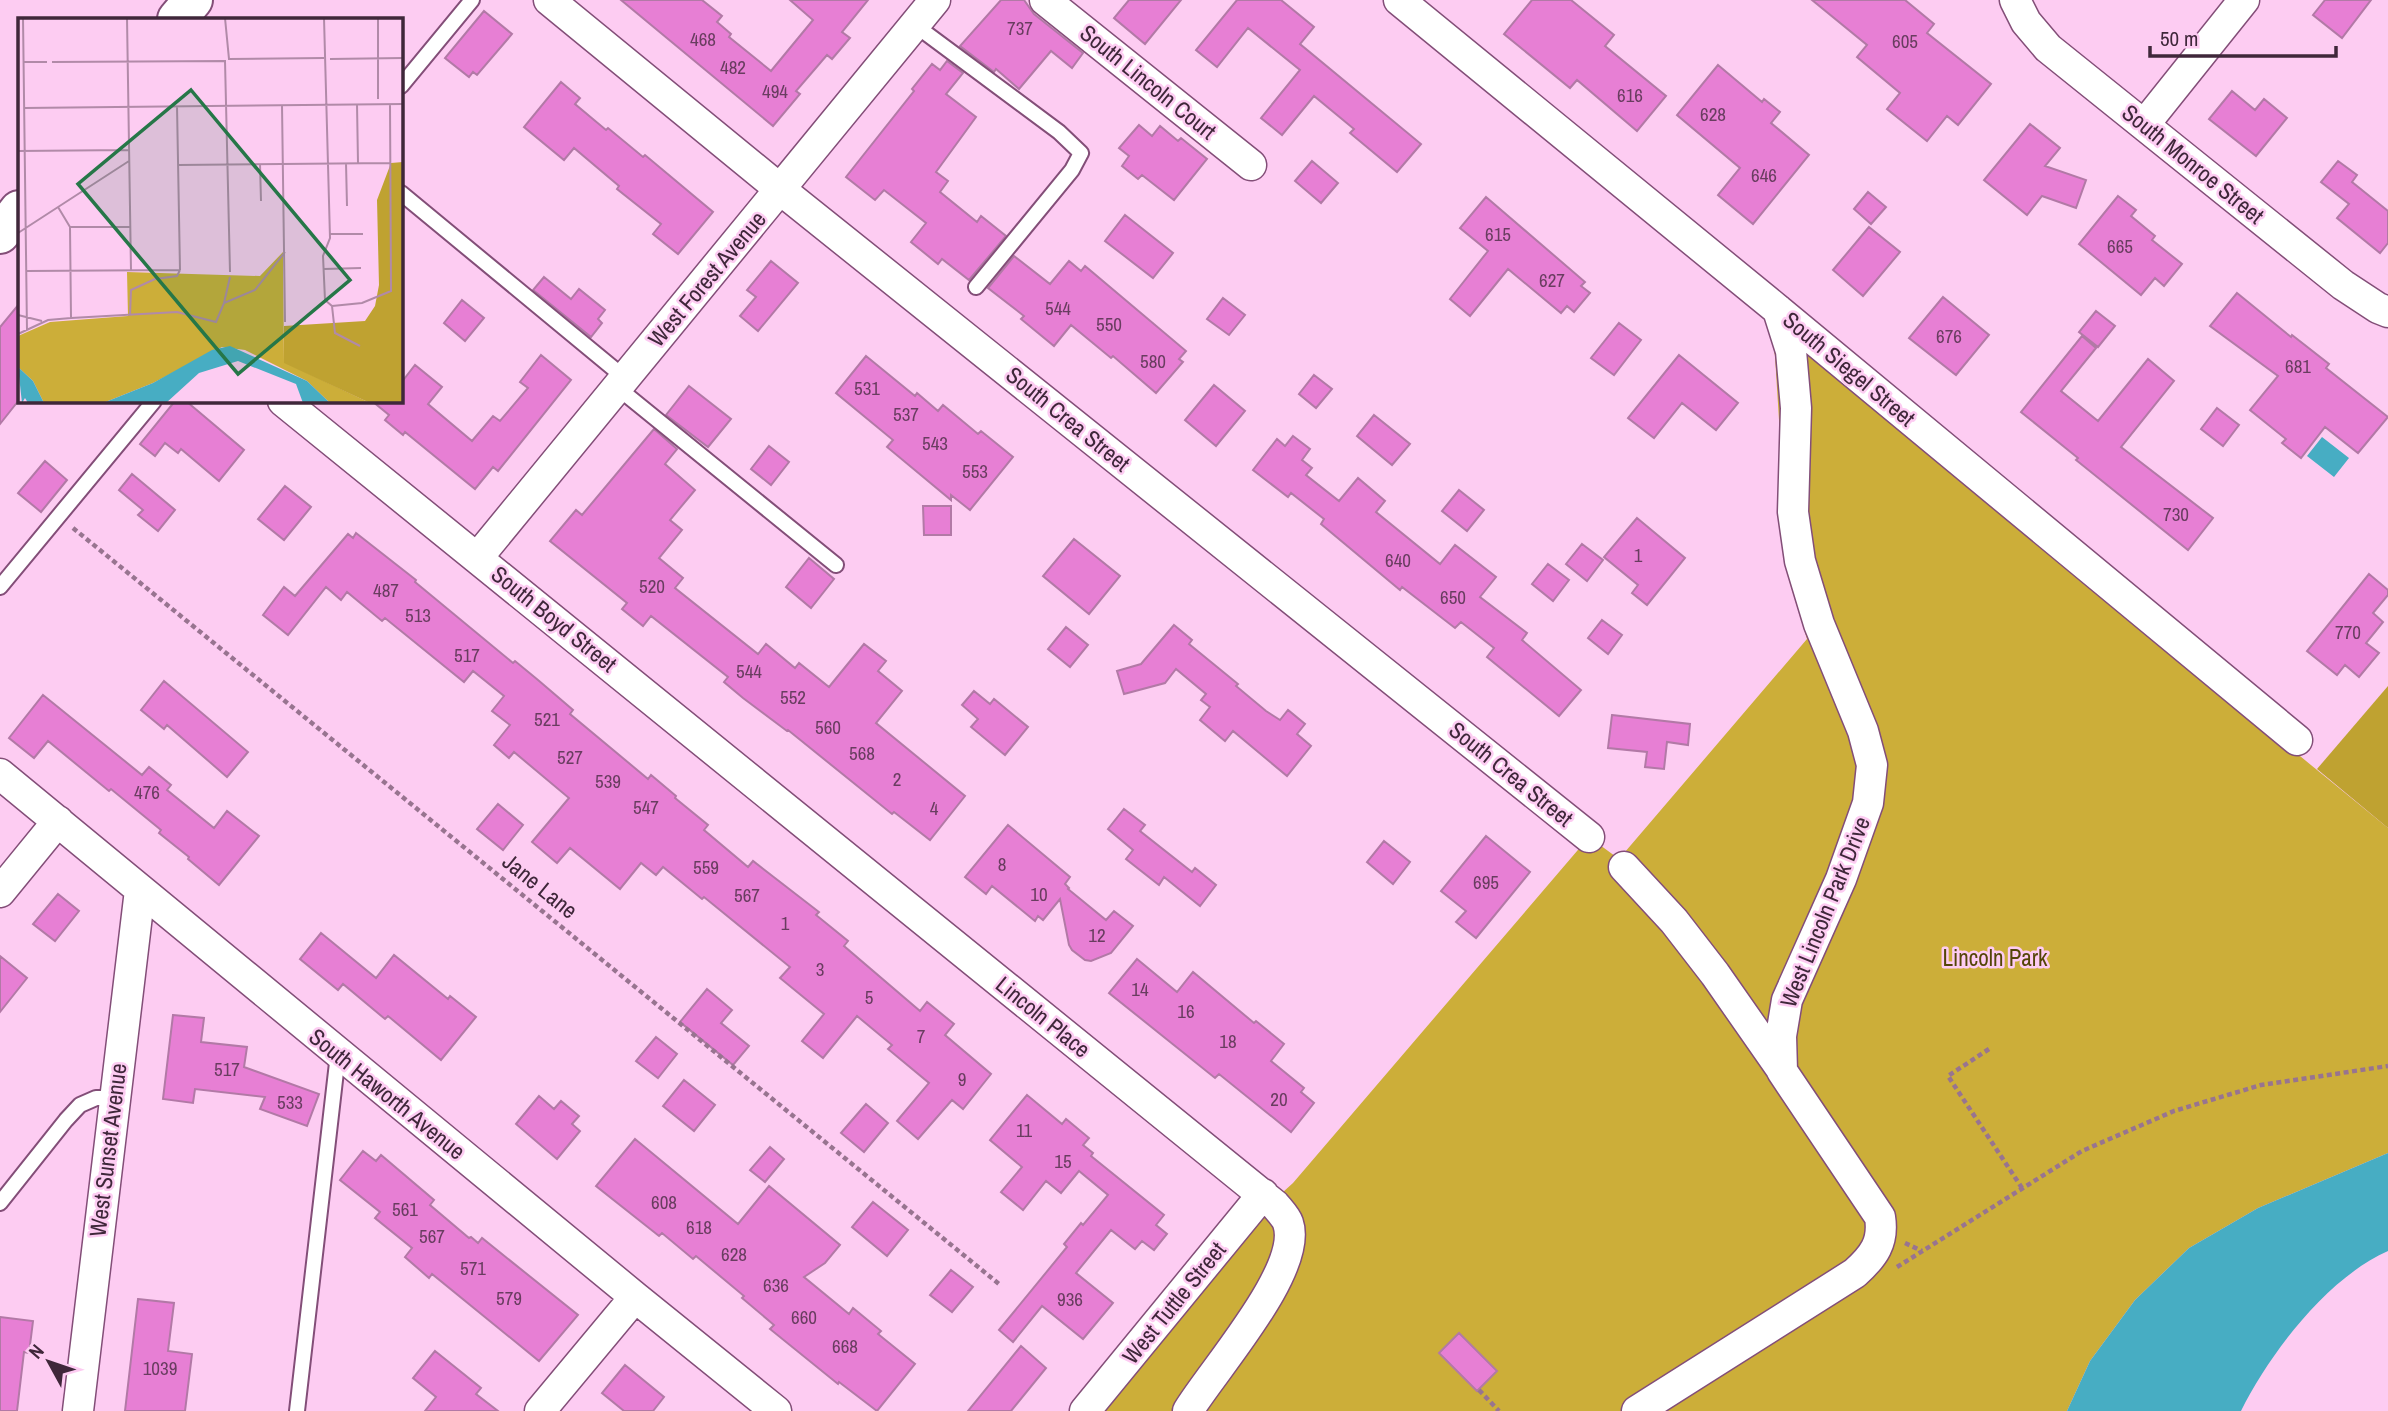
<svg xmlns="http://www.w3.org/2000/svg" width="2388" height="1411" font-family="'Archivo Narrow',sans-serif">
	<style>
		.green { fill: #ccae39 }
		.forest { fill: #bfa231 }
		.water { fill: #47adc3 }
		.building { fill: #e77fd4; stroke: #b279a6; stroke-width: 2 }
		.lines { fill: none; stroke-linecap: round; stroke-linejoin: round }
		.lane-casing { stroke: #834e78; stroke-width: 18 }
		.street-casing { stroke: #834e78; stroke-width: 33 }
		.secondary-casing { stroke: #834e78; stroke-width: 42 }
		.path { stroke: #987490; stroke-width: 4.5; stroke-dasharray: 5 3.5; stroke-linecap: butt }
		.lane { stroke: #fff; stroke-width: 14 }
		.street { stroke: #fff; stroke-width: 30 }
		.secondary { stroke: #fff; stroke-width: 38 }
		.labels { text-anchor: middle; stroke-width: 5; stroke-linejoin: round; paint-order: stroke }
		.number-label { font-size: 19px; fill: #693d60 }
		.street-label { font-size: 23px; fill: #3f273a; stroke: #fdccf2 }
		.park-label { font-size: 23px; fill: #544507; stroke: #fdccf2 }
		.inset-road { fill: none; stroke: #b18aa8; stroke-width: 2 }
		.view { fill: #267748; fill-opacity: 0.15; stroke: #267748; stroke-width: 3.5 }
		.inset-edge { fill: none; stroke: #3f273a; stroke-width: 3.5 }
	</style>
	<rect width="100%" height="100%" fill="#fdccf2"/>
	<!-- green -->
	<path class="green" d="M1769 322 2388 828V1153L2258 1208 2189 1248 2135 1300 2090 1361 2067 1411H1099L1263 1210 1293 1183 1589 837 1619 859 1807 639 1789 580 1775 356Z"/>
	<!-- forest -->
	<path class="forest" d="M2388 686V828L2317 769Z"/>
	<!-- water -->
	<path class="water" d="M2322 437 2349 458 2334 477 2307 456Z
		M2388 1153V1251C2327 1278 2270 1353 2241 1411H2067L2090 1361 2135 1300 2189 1248 2258 1208Z"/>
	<!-- building -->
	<path class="building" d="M621 0H702L722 16 717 22 731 34 729 37 771 71 813 20 790 0H868L842 32 850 38 832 59 827 55 796 91 800 94 773 126Z
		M1001 0H1024L1034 14 1083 53 1072 68 1051 51 1019 89 996 69 994 72 960 46Z
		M1129 0H1181L1145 44 1114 18Z
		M1237 0H1281L1314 27 1300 44 1421 144 1397 172 1350 133 1354 129 1314 96 1282 135 1261 118 1300 70 1248 28 1217 67 1196 50Z
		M1532 0H1571L1614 35 1605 46 1666 96 1637 131 1577 80 1570 88 1504 34Z
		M1812 0H1905L1934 24 1927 33 1991 84 1958 125 1947 116 1927 141 1887 109 1900 93 1857 57 1867 45Z
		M2325 0H2371L2342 38 2313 15Z
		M484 11 512 34 477 75 473 72 469 77 445 58Z
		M947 61 963 73 946 94 976 117 936 172 948 181 940 192 977 222 981 216 1006 236 969 280 942 259 938 264 911 242 926 223 884 190 875 200 846 177 914 91 912 89 932 64 940 70Z
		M1718 65 1762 102 1764 99 1780 112 1771 123 1809 155 1753 224 1718 195 1740 168 1677 115Z
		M561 82 580 98 575 104 606 130 608 128 643 157 645 155 713 212 678 254 653 234 661 224 617 189 619 186 574 148 564 160 524 127Z
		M2232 91 2255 110 2264 99 2287 118 2256 156 2209 119Z
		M2030 124 2060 148 2045 166 2086 180 2076 208 2042 196 2027 215 1984 180Z
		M1139 125 1152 136 1160 126 1178 141 1181 138 1207 159 1174 200 1142 175 1138 179 1122 166 1129 156 1119 148Z
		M1312 161 1338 183 1321 203 1295 181Z
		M2338 161 2357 175 2352 182 2388 211V243L2380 253 2337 218 2349 204 2321 182Z
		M1868 192 1886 207 1871 224 1854 209Z
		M2118 196 2136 210 2131 216 2155 236 2152 240 2182 264 2164 286 2155 278 2141 295 2079 244Z
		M1486 197 1585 282 1581 286 1590 293 1574 312 1567 306 1561 313 1508 269 1470 316 1450 299 1488 251 1460 228Z
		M1125 215 1173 253 1153 278 1105 241Z
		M1869 227 1900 252 1863 296 1833 270Z
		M1014 256 1050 284 1069 261 1081 271 1085 266 1186 351 1179 359 1183 362 1156 393 1113 356 1111 358 1071 325 1054 346 1021 319 1024 316 988 288Z
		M771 261 798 283 758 331 740 316 756 297 747 290Z
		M544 277 571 299 579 289 605 310 598 319 602 323 591 337 533 290Z
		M2237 293 2291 337 2292 335 2329 364 2326 368 2388 417 2358 453 2325 427 2301 458 2282 443 2286 439 2250 410 2278 376 2210 326Z
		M1943 297 1989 335 1956 375 1909 338Z
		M1223 298 1245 315 1229 335 1207 319Z
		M462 300 484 318 465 341 444 323Z
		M19 304V400L0 424V327Z
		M2096 311 2115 326 2098 347 2079 332Z
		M1619 323 1641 340 1614 375 1591 358Z
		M2082 336 2096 348 2061 391 2098 421 2148 359 2174 381 2121 447 2213 518 2188 550 2076 460 2078 458 2021 412Z
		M541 355 571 380 498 471 493 467 475 489 405 432 403 435 385 420 389 415 372 401H401V383L415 365 442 387 428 404 472 441 493 416 500 421 528 388 520 382Z
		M1679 355 1738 403 1716 430 1682 403 1654 438 1628 418Z
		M866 356 915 396 917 393 938 411 943 405 978 434 981 431 1013 457 970 510 951 495V500L887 447 893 440 836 393Z
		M1314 375 1332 389 1316 408 1299 394Z
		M1214 385 1245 411 1216 446 1185 420Z
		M689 386 731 419 708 447 666 415Z
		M175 401H186L244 450 219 481 181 449 178 453 165 443 155 456 140 444Z
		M2217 408 2239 425 2223 446 2201 429Z
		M1374 415 1410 444 1392 465 1357 436Z
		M654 429 677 449 665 464 695 490 670 520 682 530 659 558 683 578 675 588 758 654 766 644 795 668 799 663 829 687 864 644 886 661 878 671 902 691 876 723 965 796 930 840 894 812 892 814 788 730 787 731 743 698 724 682 728 677 651 616 643 626 622 609 627 603 550 541 576 510 582 515Z
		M1293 436 1310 449 1302 460 1312 468 1306 475 1339 501 1358 478 1385 501 1376 512 1440 564 1455 545 1496 577 1480 597 1527 633 1522 640 1581 690 1559 716 1487 657 1494 648 1461 622 1455 628 1402 587 1400 590 1321 524 1324 519 1291 493 1288 497 1253 470 1277 439 1285 446Z
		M769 446 789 462 771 485 751 469Z
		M45 461 67 480 41 512 18 493Z
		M132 474 175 510 158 531 138 515 143 510 119 490Z
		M285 486 311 507 284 540 258 519Z
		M1459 490 1484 510 1467 531 1442 511Z
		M923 506H951V535H924Z
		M1637 518 1685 558 1647 605 1632 593 1638 585 1604 557Z
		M356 533 416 580 415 582 513 663 515 661 538 680 573 710 570 714 648 779 651 775 676 796 675 798 708 825 704 830 748 867 753 861 819 912 816 915 848 941 844 946 920 1011 927 1002 954 1024 945 1035 991 1074 963 1109 952 1100 918 1139 897 1121 929 1083 888 1049 892 1045 857 1016 823 1058 802 1041 824 1014 780 978 790 967 704 897 702 899 663 867 656 875 641 863 620 889 570 848 557 863 532 842 569 798 514 752 509 758 494 745 510 725 492 711 504 696 473 671 464 682 385 618 382 621 347 592 341 600 326 587 288 635 263 615 284 587 295 596 348 534 353 538Z
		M1074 539 1120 576 1089 614 1043 576Z
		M1582 544 1603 560 1587 581 1566 564Z
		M809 558 834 579 811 608 786 587Z
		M1548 564 1569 580 1553 601 1532 584Z
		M2369 574 2388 590V595L2373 613 2383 622 2366 643 2379 653 2359 677 2345 665 2337 675 2307 651Z
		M1602 620 1622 635 1608 654 1588 638Z
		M1174 625 1192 640 1189 644 1238 684 1236 686 1266 711 1280 720 1288 710 1305 724 1297 734 1311 746 1287 776 1233 731 1225 741 1200 720 1210 707 1201 700 1206 694 1176 669 1165 683 1124 694 1117 671 1141 664Z
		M1066 627 1088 645 1070 667 1048 649Z
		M164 681 248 752 227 777 167 725 164 729 141 710Z
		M974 691 990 704 994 699 1028 727 1005 755 971 727 978 719 962 705Z
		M43 695 142 775 149 767 171 785 167 790 214 828 227 811 259 836 219 885 188 859 189 857 159 833 161 830 111 789 109 791 48 741 34 758 9 738Z
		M1612 715 1690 724 1688 745 1667 742 1664 769 1645 767 1647 752 1608 748Z
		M498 804 523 825 503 850 477 829Z
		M1124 809 1145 825 1140 831 1192 872 1195 868 1216 885 1200 906 1164 877 1159 885 1126 859 1133 850 1108 829Z
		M1008 825 1070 877 1065 884 1069 888 1068 889 1106 920 1114 911 1133 926 1111 953 1091 961 1085 960 1072 950 1069 945 1060 899 1043 920 1038 916 1035 921 992 886 986 894 965 877Z
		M1486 836 1530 872 1476 938 1456 922 1466 911 1441 891Z
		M1384 841 1410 862 1393 884 1367 862Z
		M58 894 79 911 55 941 33 924Z
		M321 933 376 978 394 955 448 999 450 996 476 1017 441 1060 388 1016 385 1019 343 984 338 990 300 959Z
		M0 956 27 978 0 1012Z
		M1137 959 1177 992 1193 972 1254 1023 1256 1021 1284 1044 1271 1061 1304 1088 1301 1092 1314 1103 1291 1132 1219 1074 1215 1078 1109 993Z
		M707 989 732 1010 721 1023 749 1046 733 1065 680 1022Z
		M173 1015 204 1018 201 1042 247 1047 244 1067 319 1094 307 1126 260 1109 265 1097 195 1089 193 1103 163 1099Z
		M656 1037 677 1054 658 1078 636 1061Z
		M684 1080 715 1105 694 1131 663 1106Z
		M1027 1095 1062 1124 1066 1119 1089 1138 1083 1145 1093 1153 1091 1156 1164 1215 1156 1225 1167 1234 1154 1250 1142 1241 1135 1249 1111 1230 1076 1273 1113 1303 1083 1339 1042 1306 1013 1342 999 1330 1067 1247 1064 1244 1081 1223 1083 1225 1108 1195 1079 1171 1061 1193 1046 1181 1023 1210 1001 1192 1022 1167 990 1140Z
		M539 1096 554 1109 561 1101 579 1116 572 1124 580 1131 557 1159 516 1124Z
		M866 1104 888 1123 864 1152 841 1133Z
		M635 1139 738 1224 769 1186 840 1245 825 1263 804 1277 849 1314 853 1308 881 1331 878 1334 915 1364 877 1411 839 1382 838 1384 770 1329 774 1325 742 1298 744 1296 696 1256 693 1259 662 1233 659 1236 596 1186Z
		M770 1147 784 1159 765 1182 750 1170Z
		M363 1151 376 1161 381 1155 434 1200 430 1205 469 1238 471 1237 478 1243 482 1238 578 1315 539 1361 432 1274 429 1278 405 1257 412 1248 375 1218 380 1212 340 1180Z
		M873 1202 908 1230 887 1256 852 1227Z
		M951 1270 973 1287 952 1312 930 1295Z
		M138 1299 174 1303 168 1351 192 1354 185 1411H125Z
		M0 1317 33 1321 29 1353 24 1352 17 1411H0Z
		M1459 1333 1497 1371 1477 1391 1439 1353Z
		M1021 1346 1046 1368 1011 1411H968Z
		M435 1351 481 1388 476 1394 498 1411H425L436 1397 413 1378Z
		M625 1365 664 1397 653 1411H624L602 1393Z"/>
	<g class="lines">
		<!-- lane casing -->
		<g class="lane-casing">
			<path id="lane" d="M915 25 1059 132 1081 153 1072 170 976 287
				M401 86 472 0
				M401 193 625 378
				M618 388 836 565
				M0 587 154 401
				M0 1203 66 1120 80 1105 96 1098H114
				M297 1411 338 1054"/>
		</g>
		<!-- street casing -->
		<g class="street-casing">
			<path id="street" d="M549 0 781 190 1589 837
				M1045 0 1251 165
				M1399 0 1778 310 2297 740
				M2015 0 2026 22 2048 48 2343 285 2378 308 2388 312
				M2144 125 2244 0
				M283 401 1275 1205C1279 1210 1286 1217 1288 1223 1304 1269 1212 1371 1188 1411
				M478 557 935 0
				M0 774 635 1297 776 1411
				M1624 867 1674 921 1715 974 1782 1070
				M0 892 58 821
				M78 1411 140 890
				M540 1411 635 1297
				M1085 1411 1263 1194
				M1637 1411 1855 1273C1874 1256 1884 1242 1880 1217L1782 1071 1781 1036 1787 1000 1841 879 1868 803 1872 765 1863 731 1819 624 1800 561 1793 512 1796 408 1791 351 1778 310"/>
		</g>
		<!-- secondary casing -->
		<g class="secondary-casing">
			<path id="secondary" d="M177 19 193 0
				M0 234 19 210"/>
		</g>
		<!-- path -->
		<path class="path" d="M73 528 999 1284
			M1989 1049 1948 1076 2022 1188
			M1905 1243 1922 1251
			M1897 1267 2082 1151 2174 1111 2261 1085 2388 1066
			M1479 1390 1499 1411"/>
		<!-- lane -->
		<use href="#lane" class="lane"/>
		<!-- street -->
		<use href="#street" class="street"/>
		<!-- secondary -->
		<use href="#secondary" class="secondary"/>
	</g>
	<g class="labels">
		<!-- number labels -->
		<g class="number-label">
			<text x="1020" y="35">737</text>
			<text x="703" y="46">468</text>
			<text x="1905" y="48">605</text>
			<text x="733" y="74">482</text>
			<text x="775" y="98">494</text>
			<text x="1630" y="102">616</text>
			<text x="1713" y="121">628</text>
			<text x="1764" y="182">646</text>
			<text x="1498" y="241">615</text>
			<text x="2120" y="253">665</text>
			<text x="1552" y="287">627</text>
			<text x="1058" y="315">544</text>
			<text x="1109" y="331">550</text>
			<text x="1949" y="343">676</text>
			<text x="1153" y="368">580</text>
			<text x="2298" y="373">681</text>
			<text x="867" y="395">531</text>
			<text x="906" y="421">537</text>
			<text x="935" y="450">543</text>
			<text x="975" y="478">553</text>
			<text x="2176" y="521">730</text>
			<text x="1638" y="562">1</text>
			<text x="1398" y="567">640</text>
			<text x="652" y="593">520</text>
			<text x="386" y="597">487</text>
			<text x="1453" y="604">650</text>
			<text x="418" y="622">513</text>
			<text x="2348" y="639">770</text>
			<text x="467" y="662">517</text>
			<text x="749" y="678">544</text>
			<text x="793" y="704">552</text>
			<text x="547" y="726">521</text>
			<text x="828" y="734">560</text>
			<text x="862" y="760">568</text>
			<text x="570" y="764">527</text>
			<text x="897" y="786">2</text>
			<text x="608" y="788">539</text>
			<text x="147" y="799">476</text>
			<text x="646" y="814">547</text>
			<text x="934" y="815">4</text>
			<text x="1002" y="871">8</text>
			<text x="706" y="874">559</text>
			<text x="1486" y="889">695</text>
			<text x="1039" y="901">10</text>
			<text x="747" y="902">567</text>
			<text x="785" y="930">1</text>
			<text x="1097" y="942">12</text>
			<text x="820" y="976">3</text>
			<text x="1140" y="996">14</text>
			<text x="869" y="1004">5</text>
			<text x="1186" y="1018">16</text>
			<text x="921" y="1043">7</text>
			<text x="1228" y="1048">18</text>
			<text x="227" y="1076">517</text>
			<text x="962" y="1086">9</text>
			<text x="1279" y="1106">20</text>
			<text x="290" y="1109">533</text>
			<text x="1024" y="1137">11</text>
			<text x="1063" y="1168">15</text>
			<text x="664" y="1209">608</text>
			<text x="405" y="1216">561</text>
			<text x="699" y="1234">618</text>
			<text x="432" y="1243">567</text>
			<text x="734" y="1261">628</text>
			<text x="473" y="1275">571</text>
			<text x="776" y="1292">636</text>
			<text x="509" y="1305">579</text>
			<text x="1070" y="1306">936</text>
			<text x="804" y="1324">660</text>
			<text x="845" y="1353">668</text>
			<text x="160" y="1375">1039</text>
		</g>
		<!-- street labels -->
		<g class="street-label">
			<text transform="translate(1148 82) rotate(39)" y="8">South Lincoln Court</text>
			<text transform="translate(2193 164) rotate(39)" y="8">South Monroe Street</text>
			<text transform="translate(707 279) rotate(-50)" y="8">West Forest Avenue</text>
			<text transform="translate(1849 369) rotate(40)" y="8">South Siegel Street</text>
			<text transform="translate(1068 419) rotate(39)" y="8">South Crea Street</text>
			<text transform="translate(554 619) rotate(39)" y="8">South Boyd Street</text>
			<text transform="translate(1511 774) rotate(39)" y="8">South Crea Street</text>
			<text transform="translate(540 886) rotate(39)" y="8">Jane Lane</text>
			<text transform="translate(1825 912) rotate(-68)" y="8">West Lincoln Park Drive</text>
			<text transform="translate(1043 1017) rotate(39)" y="8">Lincoln Place</text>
			<text transform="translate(387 1094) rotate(39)" y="8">South Haworth Avenue</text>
			<text transform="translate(108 1150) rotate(-83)" y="8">West Sunset Avenue</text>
			<text transform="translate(1174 1303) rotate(-51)" y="8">West Tuttle Street</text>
		</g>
		<!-- park labels -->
		<g class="park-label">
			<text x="1995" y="966">Lincoln Park</text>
		</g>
	</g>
	<!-- overview -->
	<g transform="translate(18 18)">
		<rect width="385" height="385" fill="#fdccf2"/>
		<path d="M265 234 266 344 352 385H312L289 363 227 332 204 329 135 365 85 385H26L15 363 0 349V318L32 304 110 298 109 254 242 258Z" fill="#ccae39"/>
		<path d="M385 144V385H352L266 345V308L347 303 357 288 361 267 359 182 373 145Z" fill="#bfa231"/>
		<path d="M212 328 289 363 312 385H285L278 366 220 343 181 355 148 385H85L135 365 194 332ZM0 349 15 363 26 385H10L7 380 4 385Z" fill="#47adc3"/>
		<path class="inset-road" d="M5 0 9 313M109 0 113 253M207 0 211 41 306 40M306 0 312 220 305 238 307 282 314 288 317 315 342 328M360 0V81M312 41 385 40M5 44H29M34 44 207 43 212 254M339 86 340 145M264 87 267 304M159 88 162 252M6 90 385 86M0 133 111 132M328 145 329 188M242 146 243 183M160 147 373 145M40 189 52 209 53 300M52 209H112M0 215 111 143M312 216H345M306 251 343 250M9 253 162 252M206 285 212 259M314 288 344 285 373 273 372 86M0 297 24 303M112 297 113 272 137 261 159 258 162 252M0 316 30 302 53 300 159 294 198 304 206 285 237 272 267 234"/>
		<path class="view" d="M173 72 332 262 220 356 60 166Z"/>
		<rect width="385" height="385" class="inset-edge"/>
	</g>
	<!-- north arrow -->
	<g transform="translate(49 1362) rotate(310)" stroke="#fdccf2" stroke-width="5" paint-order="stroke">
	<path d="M0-5L12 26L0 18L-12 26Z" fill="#3f273a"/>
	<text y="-10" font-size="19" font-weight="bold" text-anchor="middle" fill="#3f273a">N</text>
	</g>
	<!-- scale -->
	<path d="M2150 46v10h186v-10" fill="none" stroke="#3f273a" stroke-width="3.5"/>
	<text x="2160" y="46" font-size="21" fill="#3f273a" stroke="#fdccf2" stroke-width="5" paint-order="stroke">50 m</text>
</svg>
